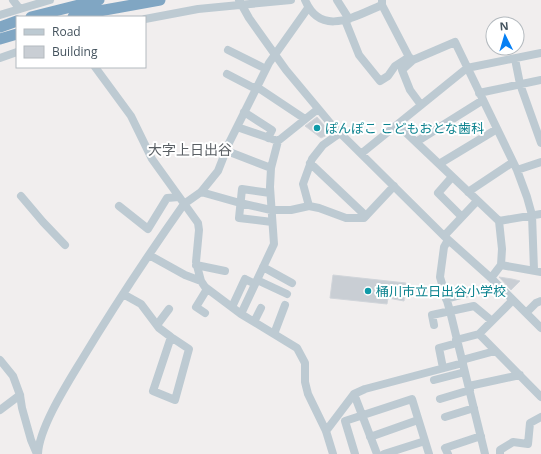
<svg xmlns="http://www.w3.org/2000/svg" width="541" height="454" font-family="'Open Sans','Noto Sans JP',sans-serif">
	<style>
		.building { fill: #c9ced4; stroke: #d1d5da }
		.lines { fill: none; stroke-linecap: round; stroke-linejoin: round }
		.minor { stroke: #bdcad2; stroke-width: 8 }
		.highway { stroke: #80a6c3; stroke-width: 11 }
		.culture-dot { fill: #0f9aa8; stroke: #fff; stroke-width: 1.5 }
		.labels { text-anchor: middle; stroke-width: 4; stroke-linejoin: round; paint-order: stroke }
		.culture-label { font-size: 13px; fill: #0d838f; stroke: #fff; text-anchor: start }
		.neighbourhood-label { font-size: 14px; fill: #5a5f64; stroke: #fff }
	</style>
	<rect width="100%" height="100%" fill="#f1eeee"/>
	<!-- building -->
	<path class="building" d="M317 117 331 133 321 138 305 126Z
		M333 275 406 283 404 301 388 298 387 304 330 298Z
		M499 277 512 279 520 281 511 290Z"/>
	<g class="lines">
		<!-- minor -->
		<path class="minor" d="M13 0 19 8
			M239 0 249 18 286 70 331 124 444 236 491 278 541 328
			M305 0C321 38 355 16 382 5
			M337 0 349 19
			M382 0V5L409 57 413 60 455 42 517 170 527 197 532 215 534 270
			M0 15 50 0
			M145 19 198 9 291 0
			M345 20 359 55 380 81 388 76 395 66 409 57
			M228 50 266 69
			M0 58 17 52
			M515 59 520 84 541 143
			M413 60 402 70 410 90 421 105
			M95 67 131 116 152 159 198 223 199 230 196 262 201 281 205 287 241 314 297 348 305 363V382L308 394 326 431 333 454
			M227 74 252 87H257L305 119
			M479 93 541 80
			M244 112 272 130 268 138
			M398 125 499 221 502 249 501 265 491 278
			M237 127 278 141
			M416 142 483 100
			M227 151 271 168
			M362 153 467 68 541 53
			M310 163 366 216
			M439 164 497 129
			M517 170 541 162
			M452 177 438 193 462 217
			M201 192 240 203 271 210H291L309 206 319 208 346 218H364L394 186
			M468 192 513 162
			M270 193 242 189 239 218 272 222
			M21 196 43 222 65 245
			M119 206 148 229 167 198 179 197
			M309 206 303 184 312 159 323 145 340 133
			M499 221 541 214
			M444 236 477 201
			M448 240 444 247 440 277 450 311 485 454
			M149 255 185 275 201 281
			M196 265 225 271
			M501 265 541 272
			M263 267 292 283
			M257 280 287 294
			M123 294 141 304 159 328 171 337 189 349 175 400 153 391 171 337
			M446 299 465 294
			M232 307 245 279 255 284
			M205 313 196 307 207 289
			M526 313 536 303 541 301
			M241 314 274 244 270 187 271 168 278 141 318 109
			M254 322 261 308
			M157 325 169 309
			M434 325 432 315 474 306 492 321
			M274 334 285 305
			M479 334 541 397
			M456 340 479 334 513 300
			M0 360 13 376 20 395 22 408 31 440 37 454
			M462 360 495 351
			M443 368 439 348 457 343
			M434 380 465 372
			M469 386 520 375
			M354 394 377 454
			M440 399 470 390
			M0 410 20 395
			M445 417 474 408
			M326 431 354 394 365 389 463 363
			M370 437 418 420
			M38 454C39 428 67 384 81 361 113 308 148 255 184 204L201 192 218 171 229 143 269 63 308 8
			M355 454 345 421 412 399 429 454
			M384 454 425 441
			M448 454 445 448 481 436
			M500 454V450L513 442 528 444 530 423 541 417"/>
		<!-- highway -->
		<path class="highway" d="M31 17 99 0
			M73 17 99 11 160 0
			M0 27 17 21
			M0 39 17 34"/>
	</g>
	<!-- markers -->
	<g class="culture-dot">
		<circle cx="317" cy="128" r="4"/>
		<circle cx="368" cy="291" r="4"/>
	</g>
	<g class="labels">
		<!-- culture labels -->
		<g class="culture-label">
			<text x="325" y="133">ぽんぽこ こどもおとな歯科</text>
			<text x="376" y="296">桶川市立日出谷小学校</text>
		</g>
		<!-- neighbourhood labels -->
		<g class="neighbourhood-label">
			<text x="190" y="155">大字上日出谷</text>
		</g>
	</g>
	<!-- legend -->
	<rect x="16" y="16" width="130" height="52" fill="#ffffff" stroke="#b4babf"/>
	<rect x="24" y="29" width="20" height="6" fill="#bdcad2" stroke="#b4babf"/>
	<text x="52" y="36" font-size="12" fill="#44535e">Road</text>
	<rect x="24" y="46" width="20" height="12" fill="#c9ced4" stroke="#b4babf"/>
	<text x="52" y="56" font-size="12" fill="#44535e">Building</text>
	<!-- north arrow -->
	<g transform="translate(505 36) rotate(355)"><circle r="19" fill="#ffffff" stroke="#b4babf"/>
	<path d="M0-3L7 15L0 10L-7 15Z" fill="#057ff4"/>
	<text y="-6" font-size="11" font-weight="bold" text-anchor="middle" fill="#44535e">N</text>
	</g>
</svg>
